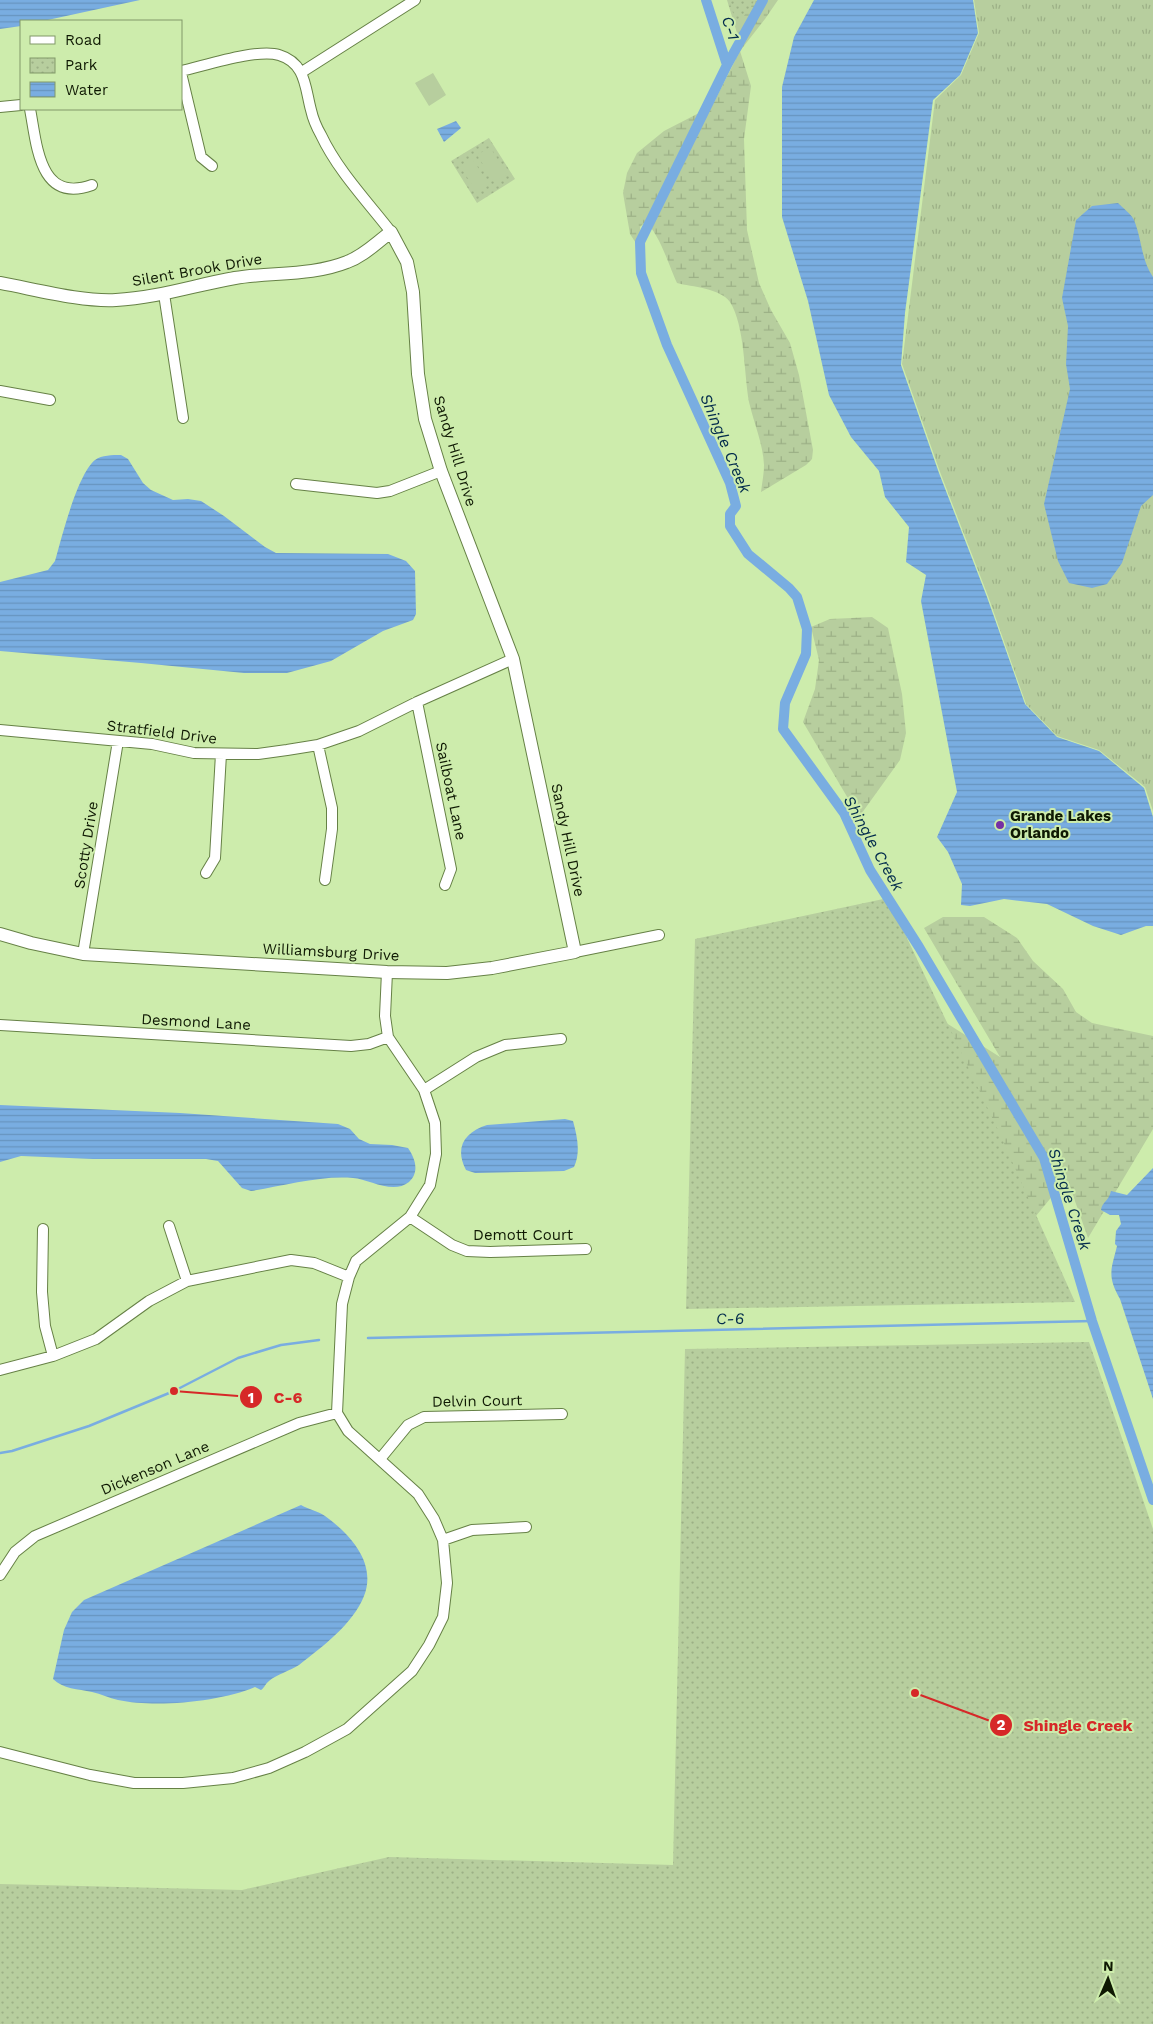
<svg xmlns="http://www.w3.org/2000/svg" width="1153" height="2024" font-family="'Work Sans',sans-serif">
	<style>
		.grass { fill: url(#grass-tufts) }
		.wetland { fill: url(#wetland-marsh) }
		.park { fill: url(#park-dots) }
		.pitch { fill: #b7ce9e }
		.water { fill: url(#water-rules) }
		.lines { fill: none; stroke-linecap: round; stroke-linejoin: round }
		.stream { stroke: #79ade1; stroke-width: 2.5 }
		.canal { stroke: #79ade1; stroke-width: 10 }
		.minor-casing { stroke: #668146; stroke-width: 12 }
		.tertiary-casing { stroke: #668146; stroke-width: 14 }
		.minor { stroke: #fff; stroke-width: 10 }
		.tertiary { stroke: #fff; stroke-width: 12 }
		.poi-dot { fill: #7630a3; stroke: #cdecac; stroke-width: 2 }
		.labels { text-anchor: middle; stroke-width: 4; stroke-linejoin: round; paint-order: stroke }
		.street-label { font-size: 15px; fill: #0f1903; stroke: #cdecac }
		.poi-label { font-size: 15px; font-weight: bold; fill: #0f1903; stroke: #cdecac; text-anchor: start }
		.water-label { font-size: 16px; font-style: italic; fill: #022b4c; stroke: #cdecac }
		.leader { fill: none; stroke: #d62828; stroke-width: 2 }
		.callout-dot { fill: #d62828; stroke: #cdecac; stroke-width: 2 }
		.mark-label { font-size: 15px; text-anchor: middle; font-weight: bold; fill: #fff }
		.callout-label { font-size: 16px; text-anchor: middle; font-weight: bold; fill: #d62828; stroke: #cdecac; stroke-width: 4; stroke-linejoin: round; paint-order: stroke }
	</style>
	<defs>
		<pattern id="grass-tufts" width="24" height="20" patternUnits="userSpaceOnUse" patternTransform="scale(1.25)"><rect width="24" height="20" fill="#b7ce9e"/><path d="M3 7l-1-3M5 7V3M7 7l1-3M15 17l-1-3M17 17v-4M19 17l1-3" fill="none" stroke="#9cb086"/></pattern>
		<pattern id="wetland-marsh" width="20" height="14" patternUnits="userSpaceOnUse" patternTransform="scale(1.25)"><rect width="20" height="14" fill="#b7ce9e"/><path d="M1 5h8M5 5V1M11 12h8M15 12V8" fill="none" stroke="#9cb086"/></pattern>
		<pattern id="park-dots" width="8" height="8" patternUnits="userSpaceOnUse" patternTransform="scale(1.25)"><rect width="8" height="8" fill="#b7ce9e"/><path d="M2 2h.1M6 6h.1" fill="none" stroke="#9cb086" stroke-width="1.8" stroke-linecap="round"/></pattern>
		<pattern id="water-rules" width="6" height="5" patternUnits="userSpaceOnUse" patternTransform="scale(1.25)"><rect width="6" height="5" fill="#79ade1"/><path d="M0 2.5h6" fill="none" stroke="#6794bf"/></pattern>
	</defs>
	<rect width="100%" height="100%" fill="#cdecac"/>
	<!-- grass -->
	<path class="grass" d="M974 0H1153V811L1145 787 1099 750 1057 736 1026 704 988 596 940 472 902 364 935 100 961 75 979 33Z"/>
	<!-- wetland -->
	<path class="wetland" d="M727 0H778L765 19 740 51 751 86 744 139 747 230 759 283 771 310 790 343 799 375 813 450 812 459 806 465 761 492C762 483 764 474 764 465 763 443 754 424 749 402 744 374 745 326 730 302 720 288 692 287 677 283 669 266 659 232 645 222L640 227 643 254 630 234 623 193 627 173 637 153 664 131 697 114 707 111 714 102 740 51 737 33Z
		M872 617 888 628 902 694 906 733 900 760 859 817 803 722 815 689 819 660 811 627 830 619Z
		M943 917H984L1017 938 1033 961 1063 989 1076 1012 1092 1023 1153 1036V1129L1088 1238 1069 1184 1054 1194 1031 1222 880 981 1000 1057 924 928Z"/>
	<!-- park -->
	<path class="park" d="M729 0H755L737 26Z
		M489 138 515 179 477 203 451 161Z
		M888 898 998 1130 1075 1302 686 1309 695 939Z
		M1089 1342 1153 1529V2024H0V1884L242 1890 389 1857 673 1865 685 1349Z"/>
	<!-- pitch -->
	<path class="pitch" d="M433 73 446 95 429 106 415 83Z
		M490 147 507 174 494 182 477 155Z
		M472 158 489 185 477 193 460 166Z"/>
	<!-- water -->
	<path class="water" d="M0 0H140L43 21H21V26L0 29Z
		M814 0H973L978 33 960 75 933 100 905 313 901 365 939 473 987 597 1025 704 1057 737 1099 751 1144 788 1153 817V926H1146L1121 935 1093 926 1047 904 1004 899 970 906 961 905 962 884 948 852 937 837 957 792 921 601 926 575 906 562 909 527 885 497 879 471 851 437 829 395 808 301 782 217V87L794 37Z
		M456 121 461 128 444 142 437 129Z
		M1118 203C1123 208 1131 214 1134 220 1142 239 1141 260 1153 277V495L1141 506 1122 563 1107 584 1092 588 1069 583 1058 561 1044 504 1070 389 1066 364 1068 326 1062 298 1076 220 1092 206Z
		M121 455 128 459 143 483 151 490 173 500 188 499 201 501 224 516 265 547 276 553 388 554 406 561 415 571 416 614 413 620 383 631 331 661 287 673H244L141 663 0 651V582L48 570 55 561C62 537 77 475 95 460 102 455 112 455 121 455Z
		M0 1105 180 1113 338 1124 350 1129 359 1139 370 1144 392 1145 408 1148C415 1158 420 1172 409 1182 393 1195 369 1179 353 1178 322 1175 282 1186 251 1191L242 1188 218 1161 206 1159H93L21 1156 0 1162Z
		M565 1119 573 1121C577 1136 581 1152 574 1167L564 1171 475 1173 466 1170C454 1147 465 1132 487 1125Z
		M1153 1168V1399L1120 1299C1107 1276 1111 1270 1117 1246L1115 1244 1116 1231 1121 1224 1119 1215H1110L1101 1210C1102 1202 1109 1201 1111 1191L1127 1195Z
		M301 1505C308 1509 318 1511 325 1516 350 1534 377 1563 364 1596 353 1624 322 1647 299 1665 290 1671 277 1674 269 1681 265 1684 265 1687 261 1690L255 1687C220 1702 155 1708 118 1700 109 1698 101 1694 92 1692 78 1689 63 1689 53 1679L64 1630 72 1612 84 1600Z"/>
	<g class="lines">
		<!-- stream -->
		<path class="stream" d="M368 1338 1092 1321
			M0 1453 12 1451 89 1426 174 1391 238 1358 281 1345 319 1340"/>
		<!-- canal -->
		<path class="canal" d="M706 0 727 65
			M763 0 727 65 640 242 641 273 667 345 730 483 736 506 730 514V526L748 554 789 588 797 597 807 629 806 654 785 703 783 729 844 813 870 870 919 947 1044 1158 1092 1321 1153 1500"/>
		<!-- minor casing -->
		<g class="minor-casing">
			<path id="minor" d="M181 71C204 66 258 48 279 55 306 63 305 88 311 110 313 119 317 128 321 135 338 171 367 201 391 232
				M302 72 415 0
				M181 73 201 157 212 166
				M0 107 21 105
				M30 109C37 145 39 204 92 185
				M164 294 183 418
				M0 391 50 400
				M296 484 377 493 390 491 441 471
				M417 702 451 869 445 885
				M0 730 152 744 194 753 258 754 287 750 318 745 359 731 417 702 513 659
				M318 745 332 808V829L325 880
				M206 873 215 858 221 754
				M575 952 659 935
				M83 954 118 741
				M0 1025 351 1046 369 1044 388 1037
				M424 1090 476 1057 505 1045 561 1039
				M410 1217 452 1245 467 1251 490 1252 586 1249
				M169 1226 187 1281
				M43 1229 42 1292 45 1326 53 1356
				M0 1370 53 1356 96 1339 149 1301 187 1281 291 1260 314 1263 349 1277
				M380 1459 408 1425 424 1417 562 1414
				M443 1540 472 1530 526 1527
				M0 1575 15 1552 35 1536 299 1423 337 1413
				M0 1752 90 1775 134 1783H183L233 1778 269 1768 305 1752 347 1729 412 1671 429 1645 443 1617 447 1583 443 1540 434 1519 418 1494 348 1431 337 1413 342 1304 349 1277 356 1261 410 1217 430 1185 436 1154 435 1123 424 1090 388 1037 385 1016 387 972"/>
		</g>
		<!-- tertiary casing -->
		<g class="tertiary-casing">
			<path id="tertiary" d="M0 283C34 289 82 302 116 300 157 298 195 285 235 278 272 272 312 276 347 262 364 256 377 242 391 232L407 262 413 292 418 374 425 419 441 471 513 659 575 952 492 968 447 973 387 972 83 954 31 943 0 934"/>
		</g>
		<!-- minor -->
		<use href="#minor" class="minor"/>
		<!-- tertiary -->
		<use href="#tertiary" class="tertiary"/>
	</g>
	<!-- markers -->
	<circle class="poi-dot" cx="1000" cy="825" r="5"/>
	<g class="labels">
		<!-- street labels -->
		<g class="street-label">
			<text transform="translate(197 270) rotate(-10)" y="5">Silent Brook Drive</text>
			<text transform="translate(455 451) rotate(73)" y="5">Sandy Hill Drive</text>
			<text transform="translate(162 732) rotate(7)" y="5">Stratfield Drive</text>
			<text transform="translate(451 791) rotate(78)" y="5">Sailboat Lane</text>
			<text transform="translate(568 840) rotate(78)" y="5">Sandy Hill Drive</text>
			<text transform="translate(86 845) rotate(-81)" y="5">Scotty Drive</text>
			<text transform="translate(331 952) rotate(3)" y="5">Williamsburg Drive</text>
			<text transform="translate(196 1022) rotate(3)" y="5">Desmond Lane</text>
			<text x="523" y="1240">Demott Court</text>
			<text transform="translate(477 1401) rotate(-1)" y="5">Delvin Court</text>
			<text transform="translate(155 1468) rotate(-23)" y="5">Dickenson Lane</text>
		</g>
		<!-- poi labels -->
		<g class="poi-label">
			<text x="1010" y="821">Grande Lakes<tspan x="1010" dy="17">Orlando</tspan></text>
		</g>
		<!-- water labels -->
		<g class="water-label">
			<text transform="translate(731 28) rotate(72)" y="6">C-1</text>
			<text transform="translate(726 443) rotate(67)" y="6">Shingle Creek</text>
			<text transform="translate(874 843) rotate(61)" y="6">Shingle Creek</text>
			<text transform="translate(1070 1199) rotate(72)" y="6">Shingle Creek</text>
			<text transform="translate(730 1318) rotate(-1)" y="6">C-6</text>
		</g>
	</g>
	<!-- callouts -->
	<path class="leader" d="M174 1391L251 1397M915 1693L1001 1725"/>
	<g class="callout-dot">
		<circle cx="174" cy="1391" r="5"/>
		<circle cx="915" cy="1693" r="5"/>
		<circle cx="251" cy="1397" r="12"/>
		<circle cx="1001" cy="1725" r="12"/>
	</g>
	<g class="mark-label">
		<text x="251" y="1403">1</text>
		<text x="1001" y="1730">2</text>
	</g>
	<g class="callout-label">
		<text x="288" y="1403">C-6</text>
		<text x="1078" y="1731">Shingle Creek</text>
	</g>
	<!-- legend -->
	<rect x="20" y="20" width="162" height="90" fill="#cdecac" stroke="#819868"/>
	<rect x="30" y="36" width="25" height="8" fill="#ffffff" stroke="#819868"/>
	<text x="65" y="45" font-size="15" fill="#0f1903">Road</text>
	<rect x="30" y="58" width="25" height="15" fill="url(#park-dots)" stroke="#819868"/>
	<text x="65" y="70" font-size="15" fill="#0f1903">Park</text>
	<rect x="30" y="82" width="25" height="15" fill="url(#water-rules)" stroke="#819868"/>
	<text x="65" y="95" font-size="15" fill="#0f1903">Water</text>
	<!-- north arrow -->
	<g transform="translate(1108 1979) rotate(2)" stroke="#cdecac" stroke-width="4" paint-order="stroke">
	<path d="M0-4L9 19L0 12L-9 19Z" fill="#0f1903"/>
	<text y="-8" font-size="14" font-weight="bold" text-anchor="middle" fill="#0f1903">N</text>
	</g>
</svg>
